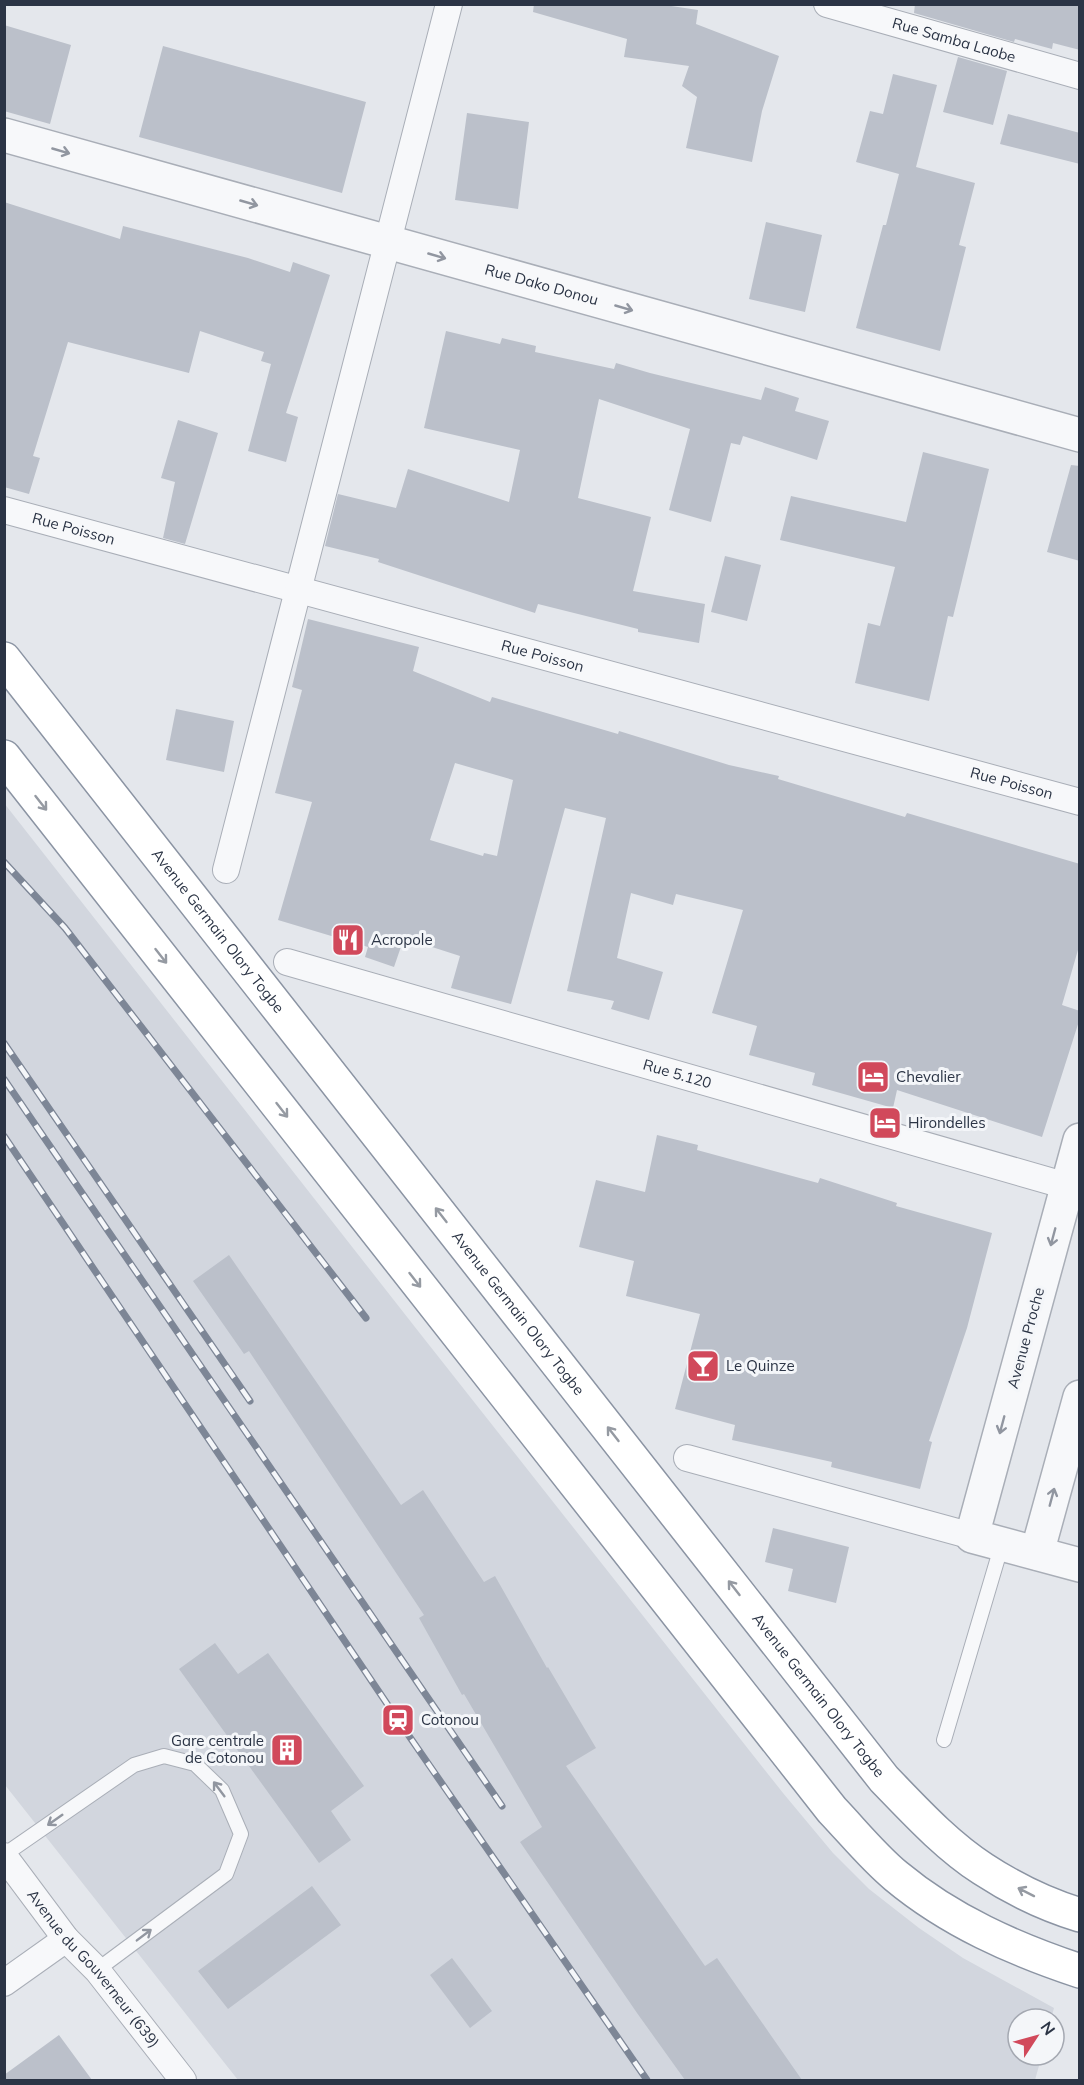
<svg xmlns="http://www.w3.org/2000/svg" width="1084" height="2085" font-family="Mulish,sans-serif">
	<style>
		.built { fill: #d2d6de }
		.building { fill: #bbc0ca; fill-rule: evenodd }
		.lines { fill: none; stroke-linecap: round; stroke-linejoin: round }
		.service-casing { stroke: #a9aeb7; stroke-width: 16 }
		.minor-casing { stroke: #a9aeb7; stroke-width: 28 }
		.tertiary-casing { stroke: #a9aeb7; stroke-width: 36 }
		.trunk-casing { stroke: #8b94a3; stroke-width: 36 }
		.service { stroke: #f7f8fa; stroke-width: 14 }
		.minor { stroke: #f7f8fa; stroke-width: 26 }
		.tertiary { stroke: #f7f8fa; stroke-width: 33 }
		.trunk { stroke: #fff; stroke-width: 33 }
		.rail-casing { stroke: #7d8696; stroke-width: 7 }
		.rail { stroke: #f4f6f9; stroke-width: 4.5; stroke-dasharray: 14; stroke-linecap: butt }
		.oneway { stroke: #9196a0 }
		.oneway2 { stroke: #959aa2 }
		.labels { text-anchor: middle; stroke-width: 6; stroke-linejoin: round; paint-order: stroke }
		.street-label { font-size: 15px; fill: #2b3445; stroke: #f4f6f9 }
		.poi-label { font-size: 15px; fill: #2b3445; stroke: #f4f6f9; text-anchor: start }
	</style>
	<rect width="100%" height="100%" fill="#e4e7ec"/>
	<!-- built -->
	<path class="built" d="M4 803 422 1336 783 1793 833 1853 869 1889 919 1928 963 1958 1054 2008 1051 2019H1018V2055H1042L1035 2080H238L5 1785Z"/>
	<!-- building -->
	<path class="building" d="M534 4H658L698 10 696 24 779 56 762 111 752 162 686 148 697 97 682 86 689 66 624 57 627 39 533 12Z
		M915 4H1080V50L1053 43 1052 49 1015 39 1014 42 914 13Z
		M4 25 71 45 50 124 4 111Z
		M163 46 366 102 342 193 139 137Z
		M958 57 1007 71 993 125 943 112Z
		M893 74 937 85 916 167 975 183 959 245 966 247 940 351 856 328 883 225H886L899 174 856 162 870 111 883 114Z
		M467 113 529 122 518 209 455 200Z
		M1008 114 1080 133V164L1000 144Z
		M4 202 120 239 123 226 248 258 290 272 293 262 330 275 286 413 298 417 286 462 248 451 271 364 261 361 264 352 200 331 189 373 68 342 33 456 40 458 29 494 4 487Z
		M766 222 822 235 805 312 749 299Z
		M446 331 500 344 502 338 536 346 535 352 614 369 616 363 650 373 761 400 765 387 799 398 795 411 829 421 817 460 743 436 740 445 731 443 711 522 669 510 690 429 599 399 578 498 651 517 633 591 705 604 699 643 638 632V629L538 604 535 613 378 562 379 559 325 546 338 494 396 508 408 469 509 502 520 450 424 428Z
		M178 420 218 433 185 544 163 538 175 482 161 478Z
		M923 452 989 469 953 617 948 616 929 701 855 683 868 623 880 626 895 567 780 540 791 496 906 522Z
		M1071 465 1080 466V561L1047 552Z
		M725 556 761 565 747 621 711 612Z
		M308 619 419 647 413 671 490 702 492 697 618 734 619 731 729 765 779 776 778 779 905 817 907 813 1080 864V943L1062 1005 1080 1011V1018L1042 1137 897 1090 893 1108 812 1085 815 1073 749 1055 757 1026 712 1013 743 910 676 894 673 905 631 893 617 958 663 972 649 1020 611 1009 614 1001 567 991 606 818 565 808 511 1004 451 988 460 956 404 938 394 967 365 957 368 947 278 920 312 802 275 793 302 690 292 687ZM455 763 513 780 497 856 484 853 483 856 430 840Z
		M176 709 234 721 224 772 166 760Z
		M657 1135 698 1145 697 1150 818 1183 820 1178 897 1203 896 1206 992 1233 967 1328 929 1441 932 1442 920 1489 831 1467 832 1462 732 1440 735 1425 675 1409 700 1314 626 1296 634 1261 579 1247 596 1180 645 1192Z
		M229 1255 401 1505 423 1490 484 1582 495 1576 547 1668 548 1667 596 1748 566 1766 705 1966 717 1958 802 2080H685L637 2013 520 1842 542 1827 464 1694 462 1695 419 1618 424 1615 249 1351 244 1354 193 1281Z
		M773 1528 849 1547 836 1603 788 1591 793 1569 765 1562Z
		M215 1643 238 1674 268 1653 364 1786 331 1811 351 1840 319 1863 179 1669Z
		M312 1886 341 1925 228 2009 198 1971Z
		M452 1958 492 2011 470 2028 430 1975Z
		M59 2035 92 2080H4V2075Z"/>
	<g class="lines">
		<!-- service casing -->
		<g class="service-casing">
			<path id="service" d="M944 1740 1002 1544
				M4 1855 134 1765 164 1756 195 1764 222 1790 241 1834 226 1874 97 1970"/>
		</g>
		<!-- minor casing -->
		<g class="minor-casing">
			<g id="minor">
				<path id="s1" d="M827 4 1080 76"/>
				<path id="s2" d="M4 510 1080 802"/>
				<path d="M226 870 449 4"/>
				<path id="s3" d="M287 962 1067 1186"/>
				<path d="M687 1458 972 1536"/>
				<path id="s4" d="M4 1856 66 1939 97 1970 183 2080"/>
				<path d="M4 1983 66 1939"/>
			</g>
		</g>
		<!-- tertiary casing -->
		<g class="tertiary-casing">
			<g id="tertiary">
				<path id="s5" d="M4 135 1080 435"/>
				<path d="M1080 1140 972 1536 1080 1565"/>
				<path d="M1037 1553 1080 1397"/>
			</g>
		</g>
		<!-- trunk casing -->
		<g class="trunk-casing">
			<g id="trunk">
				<path id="s6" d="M4 659 884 1779C915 1811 946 1845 983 1869 1012 1888 1047 1905 1080 1915"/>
				<path d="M4 757 832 1810C853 1832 873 1857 896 1876 950 1921 1014 1949 1080 1971"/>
			</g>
		</g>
		<!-- service -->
		<use href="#service" class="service"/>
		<!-- minor -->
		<use href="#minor" class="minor"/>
		<!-- tertiary -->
		<use href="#tertiary" class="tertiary"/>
		<!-- trunk -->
		<use href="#trunk" class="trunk"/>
		<!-- rail casing -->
		<g class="rail-casing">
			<path id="rail" d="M4 862 65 928 366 1318
				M4 1043 250 1401
				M4 1079 502 1806
				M4 1136 398 1720 647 2080"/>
		</g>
		<!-- rail -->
		<use href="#rail" class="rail"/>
	</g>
	<!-- one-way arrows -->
	<defs><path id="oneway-shaft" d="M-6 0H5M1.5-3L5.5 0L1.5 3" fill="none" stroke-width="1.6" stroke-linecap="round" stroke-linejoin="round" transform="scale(1.5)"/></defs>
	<g class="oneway">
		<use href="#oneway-shaft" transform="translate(61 151) rotate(16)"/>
		<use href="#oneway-shaft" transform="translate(249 203) rotate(16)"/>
		<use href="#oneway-shaft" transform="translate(437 256) rotate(16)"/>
		<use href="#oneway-shaft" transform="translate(624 308) rotate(16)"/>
		<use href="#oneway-shaft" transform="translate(1053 1237) rotate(105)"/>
		<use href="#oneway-shaft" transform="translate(1002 1425) rotate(105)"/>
		<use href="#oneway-shaft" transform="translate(1052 1497) rotate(-75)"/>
		<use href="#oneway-shaft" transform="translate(219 1789) rotate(-127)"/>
		<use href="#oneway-shaft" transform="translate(55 1820) rotate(145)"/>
		<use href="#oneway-shaft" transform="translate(144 1935) rotate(-37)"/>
	</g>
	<g class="oneway2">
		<use href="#oneway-shaft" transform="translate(41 803) rotate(52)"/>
		<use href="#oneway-shaft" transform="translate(161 956) rotate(52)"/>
		<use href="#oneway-shaft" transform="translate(282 1110) rotate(52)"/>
		<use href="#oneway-shaft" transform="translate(441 1215) rotate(-128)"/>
		<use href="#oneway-shaft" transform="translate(415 1280) rotate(52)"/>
		<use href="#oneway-shaft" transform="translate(613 1434) rotate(-128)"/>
		<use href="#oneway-shaft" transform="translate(734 1588) rotate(-128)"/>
		<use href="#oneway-shaft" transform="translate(1026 1892) rotate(-153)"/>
	</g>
	<!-- icons -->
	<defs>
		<g id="restaurant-square" transform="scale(1.725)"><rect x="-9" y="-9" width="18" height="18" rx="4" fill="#d1495b" stroke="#f4f6f9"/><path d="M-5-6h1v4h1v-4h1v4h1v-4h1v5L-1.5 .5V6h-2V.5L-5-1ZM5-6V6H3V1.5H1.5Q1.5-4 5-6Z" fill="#fff"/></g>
		<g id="hotel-square" transform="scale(1.725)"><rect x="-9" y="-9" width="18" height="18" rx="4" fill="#d1495b" stroke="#f4f6f9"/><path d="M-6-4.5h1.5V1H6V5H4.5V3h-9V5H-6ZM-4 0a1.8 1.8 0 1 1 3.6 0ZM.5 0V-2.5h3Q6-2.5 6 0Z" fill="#fff"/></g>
		<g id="bar-square" transform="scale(1.725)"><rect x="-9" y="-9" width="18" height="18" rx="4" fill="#d1495b" stroke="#f4f6f9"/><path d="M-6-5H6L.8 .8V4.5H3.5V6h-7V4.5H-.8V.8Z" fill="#fff"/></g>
		<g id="station-square" transform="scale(1.725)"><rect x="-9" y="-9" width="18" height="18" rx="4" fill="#d1495b" stroke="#f4f6f9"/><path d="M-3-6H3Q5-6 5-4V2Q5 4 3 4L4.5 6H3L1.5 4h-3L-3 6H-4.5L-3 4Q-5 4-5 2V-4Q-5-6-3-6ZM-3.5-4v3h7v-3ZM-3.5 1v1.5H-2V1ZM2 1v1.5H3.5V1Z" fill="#fff"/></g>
		<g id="building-square" transform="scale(1.725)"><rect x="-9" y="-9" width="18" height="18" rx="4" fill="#d1495b" stroke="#f4f6f9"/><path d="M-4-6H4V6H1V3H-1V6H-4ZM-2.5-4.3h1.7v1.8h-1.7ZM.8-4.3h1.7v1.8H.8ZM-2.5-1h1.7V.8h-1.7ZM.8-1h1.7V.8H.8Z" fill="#fff"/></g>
	</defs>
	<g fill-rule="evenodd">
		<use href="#restaurant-square" x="348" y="940"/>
		<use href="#hotel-square" x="873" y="1077"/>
		<use href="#hotel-square" x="885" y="1123"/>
		<use href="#bar-square" x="703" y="1366"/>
		<use href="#station-square" x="398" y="1720"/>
		<use href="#building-square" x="287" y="1750"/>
	</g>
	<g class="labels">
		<!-- street labels -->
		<g class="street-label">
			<text dy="5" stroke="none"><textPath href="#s1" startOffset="132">Rue Samba Laobe</textPath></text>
			<text dy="5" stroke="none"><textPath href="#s5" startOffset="558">Rue Dako Donou</textPath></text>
			<text dy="5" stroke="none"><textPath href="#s2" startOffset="72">Rue Poisson</textPath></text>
			<text dy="5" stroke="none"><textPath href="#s2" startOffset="558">Rue Poisson</textPath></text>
			<text dy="5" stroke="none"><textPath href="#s2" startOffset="1044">Rue Poisson</textPath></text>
			<text dy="5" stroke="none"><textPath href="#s6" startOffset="346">Avenue Germain Olory Togbe</textPath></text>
			<text dy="5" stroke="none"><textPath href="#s3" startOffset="406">Rue 5.120</textPath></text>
			<text dy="5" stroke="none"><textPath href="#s6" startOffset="832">Avenue Germain Olory Togbe</textPath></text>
			<text transform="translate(1026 1338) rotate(-75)" y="5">Avenue Proche</text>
			<text dy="5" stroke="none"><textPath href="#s6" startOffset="1318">Avenue Germain Olory Togbe</textPath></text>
			<text dy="5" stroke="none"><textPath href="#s4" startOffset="144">Avenue du Gouverneur (639)</textPath></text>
		</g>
		<!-- poi labels -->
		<g class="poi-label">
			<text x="371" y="945">Acropole</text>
			<text x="896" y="1082">Chevalier</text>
			<text x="908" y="1128">Hirondelles</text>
			<text x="726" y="1371">Le Quinze</text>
			<text x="421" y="1725">Cotonou</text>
			<text x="264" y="1746" text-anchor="end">Gare centrale<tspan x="264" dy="17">de Cotonou</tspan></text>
		</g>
	</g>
	<!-- border -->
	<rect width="1084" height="2085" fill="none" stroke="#2b3445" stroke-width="12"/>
	<!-- north arrow -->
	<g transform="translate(1036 2037) rotate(54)"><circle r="28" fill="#f4f6f9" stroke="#a4a8b1" stroke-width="1.5"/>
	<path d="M0-4.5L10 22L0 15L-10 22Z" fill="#d1495b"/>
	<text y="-9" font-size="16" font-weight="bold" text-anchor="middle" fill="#2b3445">N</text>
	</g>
</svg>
